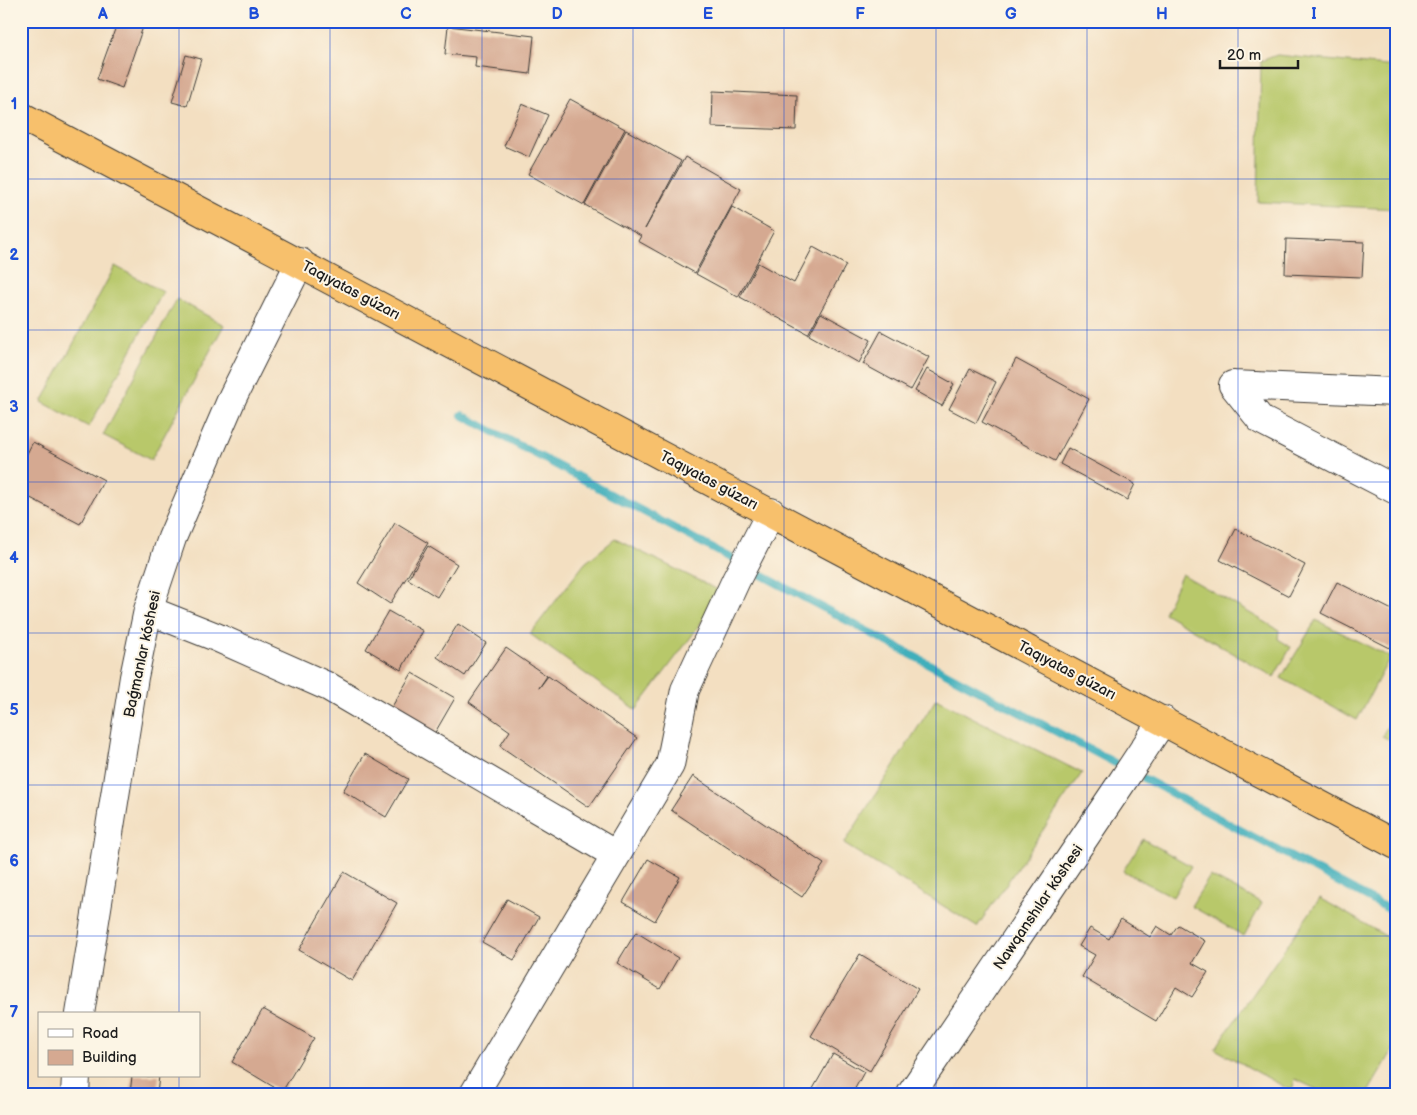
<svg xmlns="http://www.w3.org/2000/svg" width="1417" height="1115" font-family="'Balsamiq Sans',sans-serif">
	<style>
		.grass { fill: #b8c86b; stroke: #6a7244 }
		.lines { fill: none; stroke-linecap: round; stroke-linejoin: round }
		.stream { stroke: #3fafbb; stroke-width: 8 }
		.building { fill: #d5a991 }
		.minor-casing { stroke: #3c3935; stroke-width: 30 }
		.highway-casing { stroke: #3c3935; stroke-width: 30 }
		.minor { stroke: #fff; stroke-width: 28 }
		.highway { stroke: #f7c06c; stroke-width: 28 }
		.grid { fill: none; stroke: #1d4ed8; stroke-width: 1; stroke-opacity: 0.55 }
		.labels { text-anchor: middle; stroke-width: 4; stroke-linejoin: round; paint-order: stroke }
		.street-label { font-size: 15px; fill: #1c1c1c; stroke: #fcf5e5 }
		.neatline { fill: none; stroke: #1d4ed8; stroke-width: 2 }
		.grid-label { font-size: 16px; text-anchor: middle; font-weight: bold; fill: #1d4ed8 }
	</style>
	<rect width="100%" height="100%" fill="#fcf5e5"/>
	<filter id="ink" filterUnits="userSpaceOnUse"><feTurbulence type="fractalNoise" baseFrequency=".02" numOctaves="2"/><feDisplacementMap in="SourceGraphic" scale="10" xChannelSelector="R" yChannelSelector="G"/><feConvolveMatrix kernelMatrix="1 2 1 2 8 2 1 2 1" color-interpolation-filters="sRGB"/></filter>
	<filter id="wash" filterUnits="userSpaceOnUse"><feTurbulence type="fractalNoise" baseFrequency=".0096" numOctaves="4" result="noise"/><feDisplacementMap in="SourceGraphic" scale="20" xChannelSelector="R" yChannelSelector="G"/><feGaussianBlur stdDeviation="1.12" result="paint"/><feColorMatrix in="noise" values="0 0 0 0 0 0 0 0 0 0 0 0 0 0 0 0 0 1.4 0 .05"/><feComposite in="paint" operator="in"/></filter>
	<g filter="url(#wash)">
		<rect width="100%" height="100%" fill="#f3dfc1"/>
		<!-- grass -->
		<path class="grass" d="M1277 55 1396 67V209L1258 202 1261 61Z
			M115 266 163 292 89 427 42 402Z
			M177 299 224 325 151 460 103 435Z
			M615 539 722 592 691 637 636 710 530 634 585 563Z
			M1182 574 1279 630 1278 639 1291 647 1274 677 1164 613Z
			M1316 620 1390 657 1357 720 1281 678Z
			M936 699 1082 773 977 927 844 844Z
			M1396 710V743L1382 736Z
			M1143 839 1191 866 1173 897 1123 871Z
			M1210 876 1262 903 1244 936 1191 906Z
			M1320 898 1396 942V1045L1367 1094H1326L1295 1079 1292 1091 1215 1049Z"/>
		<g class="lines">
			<!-- stream -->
			<path class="stream" d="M462 415 736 561
				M754 571 1115 763
				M1145 779 1396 913"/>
		</g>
		<g id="blocks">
			<!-- building -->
			<path class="building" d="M118 21H145L122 88 97 79Z
				M448 26 534 36 530 74 475 67 476 57 445 54Z
				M186 55 201 59 187 106 172 102Z
				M713 91 797 95 796 130 712 127Z
				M570 99 625 129 584 205 528 174Z
				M522 104 548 115 529 157 504 146Z
				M626 130 681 161 645 229 685 157 741 189 695 273 638 241 641 236 585 205Z
				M732 207 774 231 738 297 696 274Z
				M1286 239 1364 242 1362 277 1285 274Z
				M813 247 846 265 808 334 740 297 758 263 794 283Z
				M821 313 871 340 859 363 809 335Z
				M881 331 929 357 911 390 863 364Z
				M1016 359 1089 399 1055 461 982 422Z
				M927 369 954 384 942 406 915 391Z
				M970 369 996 382 976 423 949 409Z
				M33 442 104 480 80 524 21 493V465Z
				M1068 448 1135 484 1127 500 1060 464Z
				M395 523 428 543 390 604 358 583Z
				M1236 529 1305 565 1289 596 1220 560Z
				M428 546 457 564 437 597 408 579Z
				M1337 582 1396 612V637L1390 648 1321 613Z
				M388 611 423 631 401 670 366 649Z
				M458 624 486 643 465 676 437 657Z
				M506 648 547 676 539 688 548 676 637 738 589 807 500 746 510 731 469 702Z
				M412 673 455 698 433 736 390 710Z
				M365 754 408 779 386 817 343 791Z
				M693 776 824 864 802 897 671 810Z
				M648 859 680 877 655 921 623 902Z
				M344 872 397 903 352 981 299 950Z
				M507 899 539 917 514 960 482 942Z
				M1121 919 1150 937 1157 926 1171 935 1178 925 1205 941 1192 963 1208 972 1192 997 1176 987 1156 1021 1082 977 1095 955 1079 946 1090 928 1109 939Z
				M636 932 678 958 660 989 617 963Z
				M860 954 918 989 870 1071 811 1036Z
				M263 1009 314 1038 282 1092 232 1062Z
				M833 1054 864 1072 852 1094H810Z
				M132 1076H159L157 1094H130Z"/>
		</g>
	</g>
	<g filter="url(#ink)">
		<use href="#blocks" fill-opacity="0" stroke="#3c3935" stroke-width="1"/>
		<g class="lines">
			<!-- minor casing -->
			<g class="minor-casing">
				<path id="minor" d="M1233 385 1261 420 1396 490
					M1233 385 1396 392
					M148 610 216 637 329 687 616 855
					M80 1014 134 677 148 610 172 538 233 396 300 262
					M75 1094 76 1076
					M474 1094 670 765 685 690 736 580 771 512
					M911 1094 1120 785 1163 720"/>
			</g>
			<!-- highway casing -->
			<g class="highway-casing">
				<path id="highway" d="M21 116 1396 845"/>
			</g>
			<!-- minor -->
			<use href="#minor" class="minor"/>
			<!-- highway -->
			<use href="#highway" class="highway"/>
		</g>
	</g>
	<!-- grid -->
	<path class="grid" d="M179 21V1014M330 21V1094M482 21V1094M633 21V1094M784 21V1094M936 21V1094M1087 21V1094M1238 21V1094M21 179H1396M21 330H1396M21 482H1396M21 633H1396M21 785H1396M21 936H1396M179 1076V1094"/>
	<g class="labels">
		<!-- street labels -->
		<g class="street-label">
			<text transform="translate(351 290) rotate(28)" y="5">Taqıyatas gúzarı</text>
			<text transform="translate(709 480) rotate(28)" y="5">Taqıyatas gúzarı</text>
			<text transform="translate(142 654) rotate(-78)" y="5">Baǵmanlar kóshesi</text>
			<text transform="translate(1067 670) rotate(28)" y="5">Taqıyatas gúzarı</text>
			<text transform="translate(1038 907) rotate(-56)" y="5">Nawqanshılar kóshesi</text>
		</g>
	</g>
	<!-- margin -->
	<rect width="1417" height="1115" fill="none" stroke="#fcf5e5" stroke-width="55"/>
	<!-- legend -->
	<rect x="38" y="1012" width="162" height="65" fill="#fcf5e5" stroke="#a29e95"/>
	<rect x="48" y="1029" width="25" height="8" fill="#ffffff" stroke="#a29e95"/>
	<text x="82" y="1038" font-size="15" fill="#1c1c1c">Road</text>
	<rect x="48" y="1050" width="25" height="15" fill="#d5a991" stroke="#a29e95"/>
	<text x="82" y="1062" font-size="15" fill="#1c1c1c">Building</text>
	<!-- scale -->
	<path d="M1220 60v8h78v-8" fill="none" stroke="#1c1c1c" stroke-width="2.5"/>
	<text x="1227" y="60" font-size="15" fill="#1c1c1c" stroke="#fcf5e5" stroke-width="4" paint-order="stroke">20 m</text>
	<rect x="28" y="28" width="1362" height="1060" class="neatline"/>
	<g class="grid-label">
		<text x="103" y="19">A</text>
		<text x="254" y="19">B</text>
		<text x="406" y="19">C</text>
		<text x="557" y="19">D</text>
		<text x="708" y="19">E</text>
		<text x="860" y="19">F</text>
		<text x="1011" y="19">G</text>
		<text x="1162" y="19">H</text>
		<text x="1314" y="19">I</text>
		<text x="14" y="109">1</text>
		<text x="14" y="260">2</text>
		<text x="14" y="412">3</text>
		<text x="14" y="563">4</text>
		<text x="14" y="715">5</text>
		<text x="14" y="866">6</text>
		<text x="14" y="1017">7</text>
	</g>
</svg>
